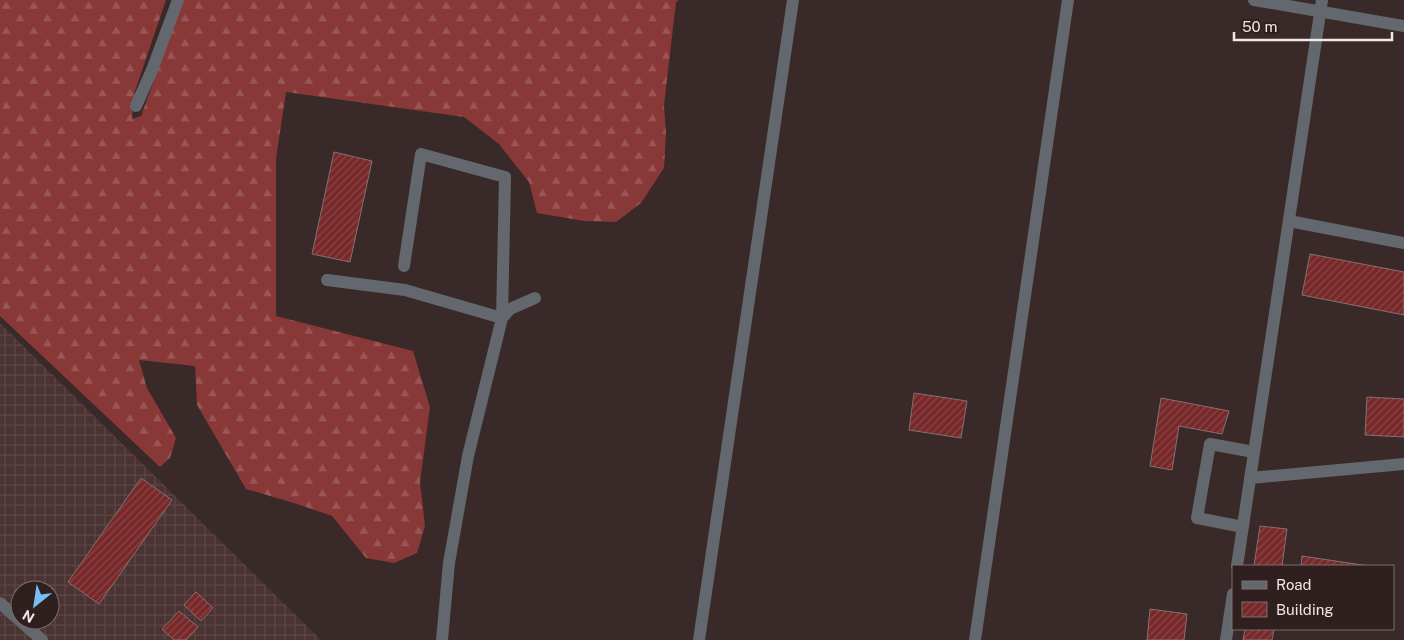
<svg xmlns="http://www.w3.org/2000/svg" width="1404" height="640" font-family="'Public Sans',sans-serif">
	<style>
		.industrial { fill: url(#industrial-grid); fill-rule: evenodd }
		.forest { fill: url(#forest-firs) }
		.building { fill: url(#building-hatch); stroke: #847170 }
		.lines { fill: none; stroke-linecap: round; stroke-linejoin: round }
		.minor { stroke: #62686d; stroke-width: 12 }
	</style>
	<defs>
		<pattern id="industrial-grid" width="8" height="8" patternUnits="userSpaceOnUse" patternTransform="scale(1.25)"><rect width="8" height="8" fill="#4a3332"/><path d="M0 4h8M4 0v8" fill="none" stroke="#5c4746"/></pattern>
		<pattern id="forest-firs" width="22" height="20" patternUnits="userSpaceOnUse" patternTransform="scale(1.25)"><rect width="22" height="20" fill="#893838"/><path d="M5 1l3.5 6h-7zM16 11l3.5 6h-7z" fill="#9a5555"/></pattern>
		<pattern id="building-hatch" width="6" height="6" patternUnits="userSpaceOnUse" patternTransform="scale(1.25)"><rect width="6" height="6" fill="#772829"/><path d="M-1 1l2-2M0 6l6-6M5 7l2-2" fill="none" stroke="#8b4748"/></pattern>
	</defs>
	<rect width="100%" height="100%" fill="#392928"/>
	<!-- industrial -->
	<path class="industrial" d="M0 323 321 640H0ZM20 590H50V620H20Z"/>
	<!-- forest -->
	<path class="forest" d="M0 0H166L135 91 132 119 141 116 165 50 181 0H679L676 2 664 105 666 134 664 168 641 203 616 222 584 221 537 213 529 182 499 144 464 117 286 92 276 158V316L413 351 430 407 420 482 425 526 417 553 394 563 366 558 332 516 297 504 246 489 197 405 195 366 139 360 147 388 176 438 170 458 160 467 0 316Z"/>
	<!-- building -->
	<path class="building" d="M334 152 372 161 350 262 312 254Z
		M1310 254 1404 272V315L1302 295Z
		M914 393 967 401 961 438 909 430Z
		M1367 397 1404 399V437L1365 435Z
		M1161 398 1229 411 1222 434 1179 426 1172 470 1150 466Z
		M141 478 172 500 99 604 68 582Z
		M1260 526 1287 529 1282 566H1254Z
		M1302 556 1369 566H1301Z
		M196 592 213 608 201 621 184 605Z
		M1150 609 1187 614 1184 640H1147Z
		M179 611 198 627 186 640H174L162 629Z
		M1245 629H1274L1272 640H1243Z"/>
	<g class="lines">
		<!-- minor -->
		<path class="minor" d="M1254 0 1404 26
			M136 106 152 70 178 0
			M1289 221 1404 243
			M327 280 405 290 502 318 505 177 421 154 404 266
			M1250 478 1404 464
			M1243 527 1197 518 1210 444 1254 452
			M1237 566 1322 0
			M0 603 42 640
			M442 640 449 563 468 456 502 318 510 309 535 298
			M699 640 793 0
			M975 640 1068 0
			M1226 640 1233 594"/>
	</g>
	<!-- legend -->
	<rect x="1232" y="565" width="162" height="65" fill="#2f1f1e" stroke="#7d6f6e"/>
	<rect x="1242" y="581" width="25" height="8" fill="#62686d" stroke="#7d6f6e"/>
	<text x="1276" y="590" font-size="15" fill="#f2e7e6">Road</text>
	<rect x="1242" y="602" width="25" height="15" fill="url(#building-hatch)" stroke="#7d6f6e"/>
	<text x="1276" y="615" font-size="15" fill="#f2e7e6">Building</text>
	<!-- north arrow -->
	<g transform="translate(35 605) rotate(210)"><circle r="24" fill="#2f1f1e" stroke="#7d6f6e"/>
	<path d="M0-4L9 19L0 12L-9 19Z" fill="#74c0f6"/>
	<text y="-8" font-size="14" font-weight="bold" text-anchor="middle" fill="#f2e7e6">N</text>
	</g>
	<!-- scale -->
	<path d="M1234 32v8h158v-8" fill="none" stroke="#f2e7e6" stroke-width="2.5"/>
	<text x="1242" y="32" font-size="15" fill="#f2e7e6" stroke="#2f1f1e" stroke-width="4" paint-order="stroke">50 m</text>
</svg>
